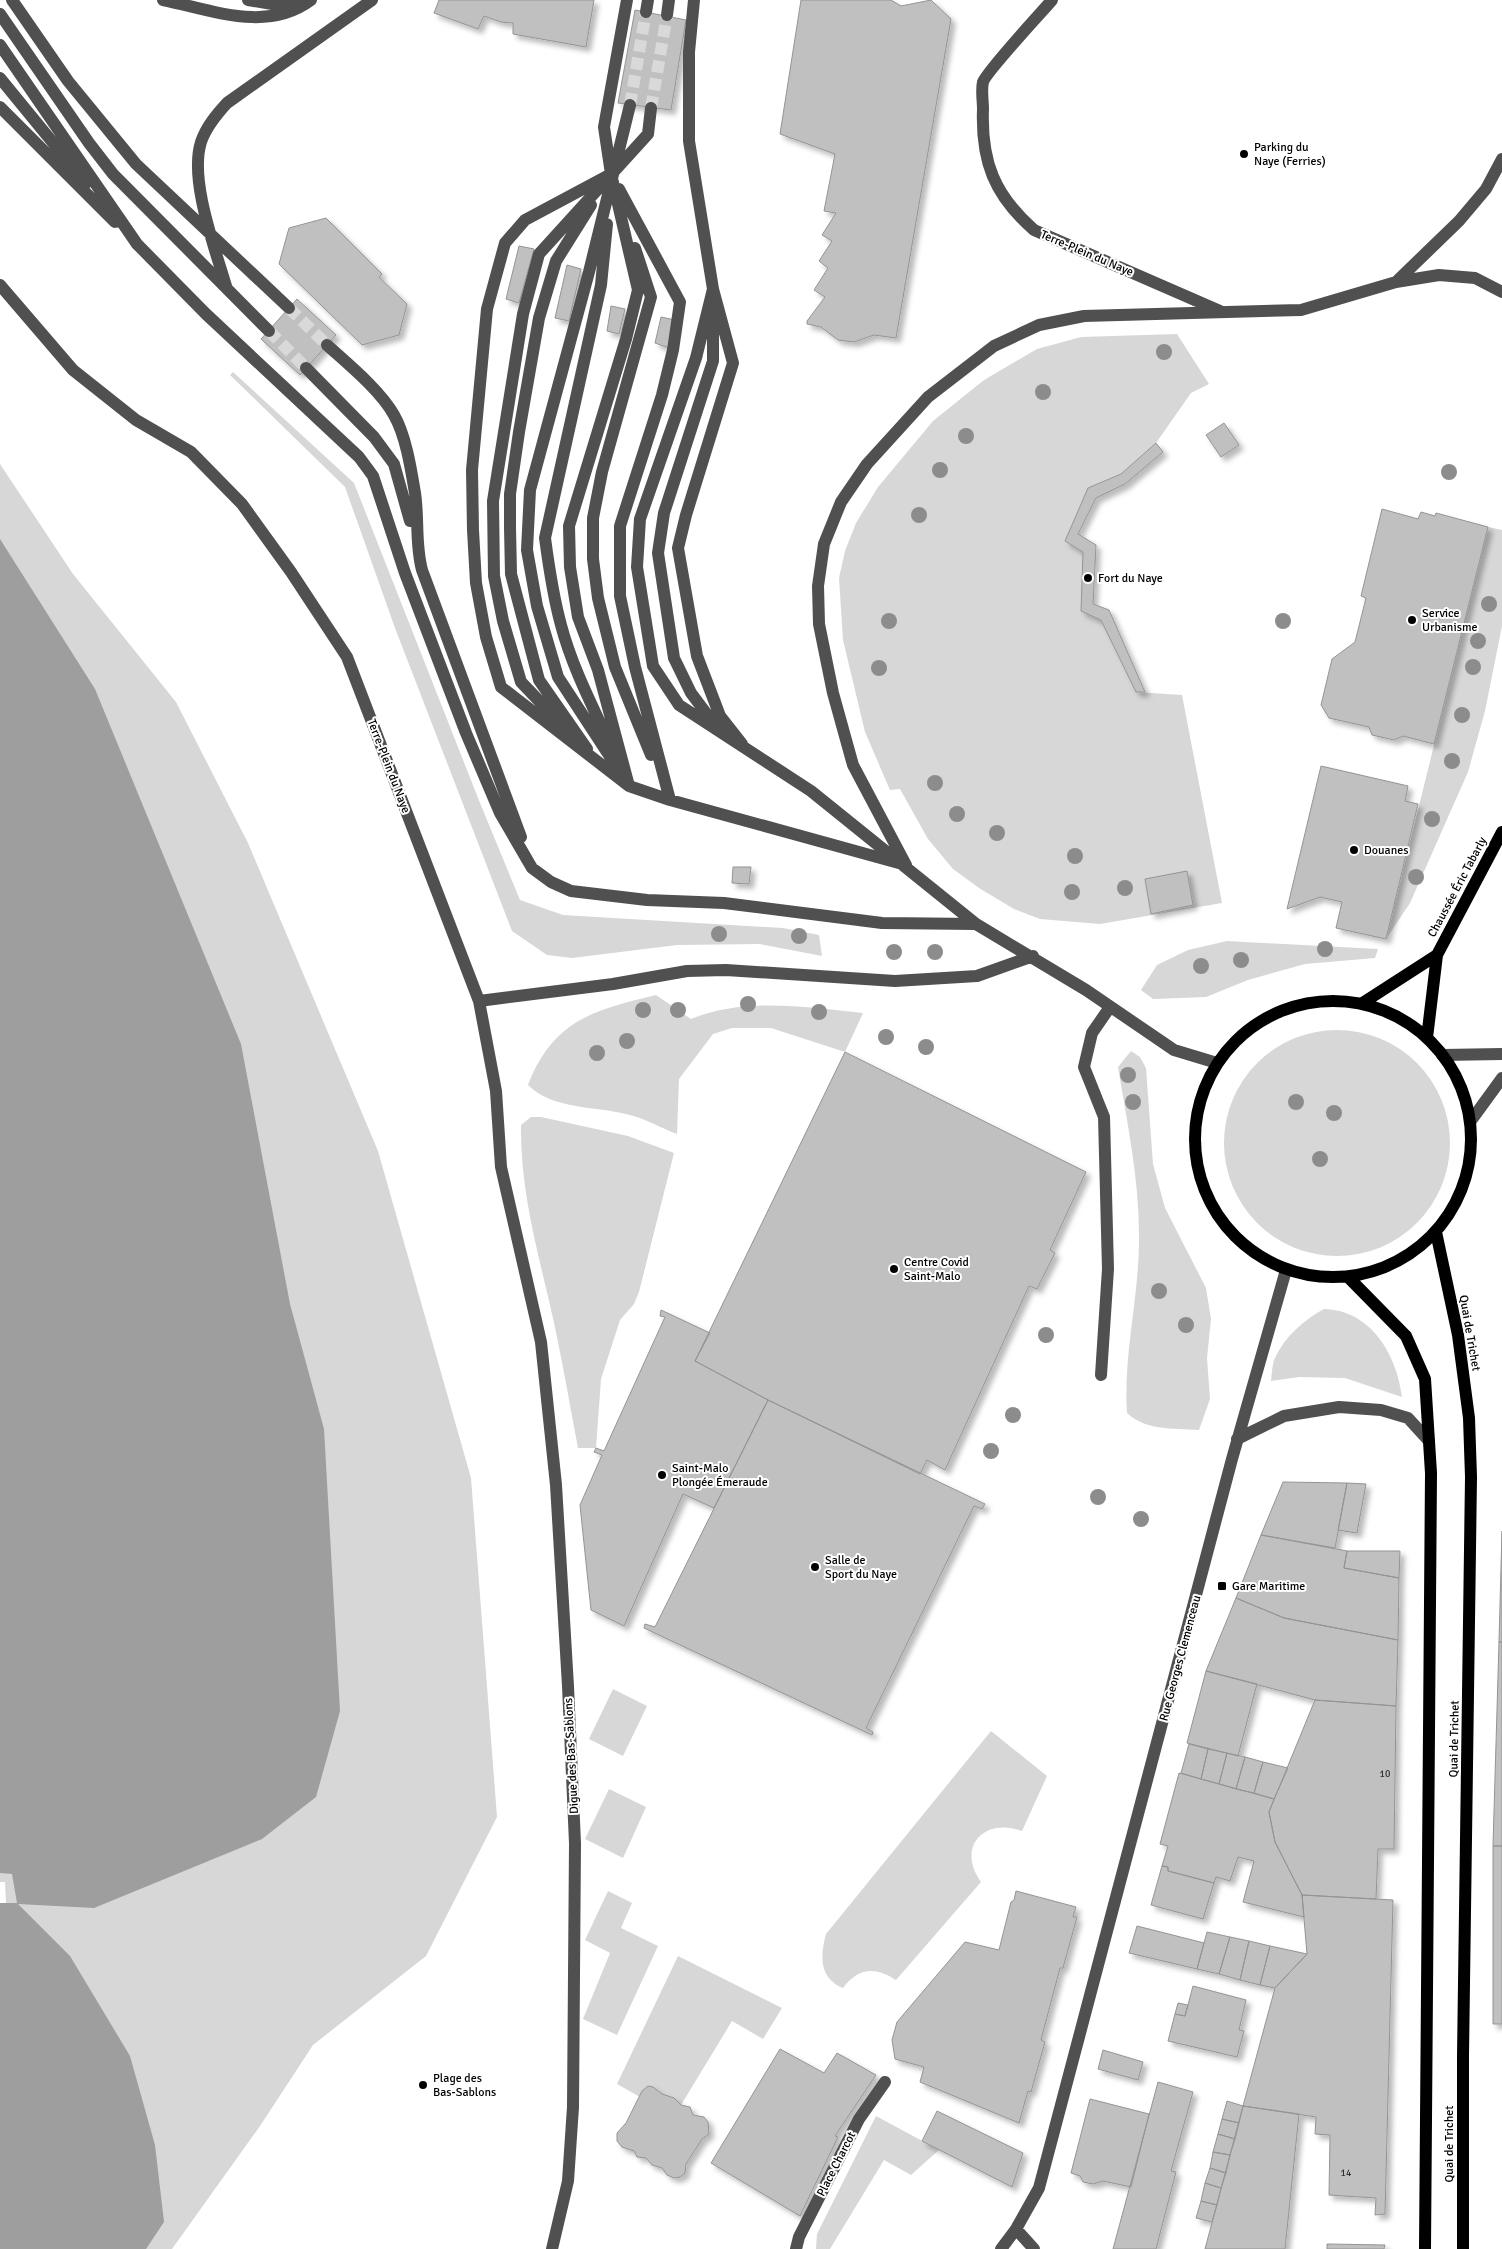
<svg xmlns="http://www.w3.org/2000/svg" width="1502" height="2249" font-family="Signika,sans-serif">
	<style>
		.green { fill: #d7d7d7 }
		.water { fill: #9e9e9e }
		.building { fill: #c0c0c0; stroke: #949494; filter: url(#shadow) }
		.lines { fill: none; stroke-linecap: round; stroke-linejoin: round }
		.minor-tunnel { stroke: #d9d9d9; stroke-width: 12; stroke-dasharray: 12 6; stroke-linecap: butt }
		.minor { stroke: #505050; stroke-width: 12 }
		.major { stroke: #000; stroke-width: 12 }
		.tree { fill: #8c8c8c }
		.poi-dot { fill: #000; stroke: #fff; stroke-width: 2 }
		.labels { text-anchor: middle; stroke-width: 4; stroke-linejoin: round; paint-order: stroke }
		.number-label { font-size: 10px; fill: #303030 }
		.poi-label { font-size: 12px; fill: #000; stroke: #fff; text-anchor: start }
		.street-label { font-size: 12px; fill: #000; stroke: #fff }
	</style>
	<defs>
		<filter id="shadow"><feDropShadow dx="4.5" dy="4.5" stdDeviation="2.5" flood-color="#0004"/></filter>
	</defs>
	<rect width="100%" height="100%" fill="#fff"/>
	<!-- green -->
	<path class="green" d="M1177 334 1209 384 1191 393 1156 443 1121 474 1088 488 1065 541 1083 552 1081 611 1101 620 1136 692 1182 695 1222 903 1100 924 1040 919 1014 909 979 888 953 869 928 839 900 789 890 790 865 732 843 640 839 578 845 551 856 523 878 487 933 421 984 380 1037 349 1081 337Z
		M233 372 354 483 480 803 520 900 563 915 783 928 819 935 822 956 760 944 677 945 572 958 547 955 512 931 395 628 345 487 230 375Z
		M0 464 73 574 176 702 248 843 378 1151 471 1478 497 1817 426 1956 313 2045 260 2126 172 2249H0V1920L6 1903 5 1882H0Z
		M1488 527 1502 530V626L1485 711 1468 772 1410 903 1386 939Z
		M1227 941 1378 949 1375 958 1305 964 1248 980 1206 997 1153 999 1141 990 1157 965 1188 950Z
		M656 995 691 1019C744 997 807 1007 863 1013L845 1052 771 1028H732L713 1034 679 1079 677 1134C661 1128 646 1119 630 1115 598 1106 552 1110 528 1085 553 1020 594 1010 656 995Z
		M1224 1143a113 113 0 1 1 226 0a113 113 0 1 1-226 0Z
		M1131 1051 1140 1057 1146 1068 1153 1164 1165 1208 1206 1288 1211 1319 1207 1358 1210 1399 1199 1430C1173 1428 1146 1431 1127 1413 1123 1353 1140 1294 1139 1234 1139 1178 1127 1122 1118 1067Z
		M531 1117H541L628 1136 674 1153 639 1292 634 1304 620 1320 601 1379 596 1448H578C569 1400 561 1353 550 1305 536 1245 520 1187 521 1125Z
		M1324 1309C1371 1310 1397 1355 1402 1397L1345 1378 1299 1377 1271 1381C1272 1374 1272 1364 1275 1358 1285 1336 1304 1320 1324 1309Z
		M613 1689 647 1706 623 1756 589 1739Z
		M991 1731 1047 1776 1022 1831C984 1817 956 1847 981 1882L896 1980C875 1967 859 1967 843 1988 819 1978 820 1956 826 1934Z
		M609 1789 646 1807 623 1858 585 1839Z
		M608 1891 632 1903 621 1928 658 1946 617 2035 583 2019 610 1953 585 1940Z
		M678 1956 782 2008 763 2039 732 2021 681 2105C675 2099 672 2098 664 2095 653 2090 647 2078 640 2097L617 2084Z
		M876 2116 939 2150 911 2175 884 2160 830 2249H816L817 2234Z"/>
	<!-- water -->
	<path class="water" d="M0 539 95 689 241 1044 290 1304 324 1429 340 1711 316 1797 262 1839 94 1908 18 1904 70 1956 130 2056 155 2145 164 2222 146 2249H0V1903H17L12 1874 0 1873Z"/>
	<!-- building -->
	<path class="building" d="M439 0H594L586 47 513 34V23L501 22 484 16 478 29 434 13Z
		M801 0H891L901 6 931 0 951 19 896 338 874 335 854 342 838 340 821 327 807 324V321L825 297 814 290 828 268 819 261 832 241 822 235 836 213 824 211 835 154 780 134Z
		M635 10 686 20 671 110 618 103Z
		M326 218 382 274 379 277 407 304 399 335 362 345 279 264 289 228Z
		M519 246 534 249 519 303 506 299Z
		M567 265 581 269 569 321 555 318Z
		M297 299 336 335 300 375 261 339Z
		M611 306 625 309 619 334 607 331Z
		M661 317 675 320 669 348 655 343Z
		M1224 423 1239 445 1221 457 1206 435Z
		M1156 443 1163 452 1125 484 1096 498 1078 534 1096 545 1093 604 1109 610 1145 692H1136L1101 620 1081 611 1083 552 1065 541 1088 488 1121 474Z
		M1382 509 1418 519 1421 512 1435 516 1436 513 1488 527 1434 744 1403 736 1394 740 1372 735 1369 727 1329 718 1321 705 1332 659 1355 642 1366 598 1361 596Z
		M1321 766 1408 786 1405 801 1418 804 1386 939 1336 928 1342 902 1320 897 1287 909Z
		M733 867H751L749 884 732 883Z
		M1187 871 1193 905 1151 914 1145 879Z
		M845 1052 1086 1172 1050 1250 1055 1253 1037 1289 1029 1286 945 1470 927 1460 920 1474 768 1400 695 1361Z
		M661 1310 710 1333 695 1361 768 1400 714 1508 683 1494 624 1626 591 1610 580 1505 602 1455 594 1452 596 1448 604 1451 665 1317 660 1316Z
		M768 1400 985 1504 982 1509 974 1506 866 1728 873 1732 872 1735 644 1628 645 1624 655 1627Z
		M1283 1482 1347 1483 1335 1548 1261 1535Z
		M1347 1483 1366 1484 1357 1533 1338 1530Z
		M1502 1531V1642H1499Z
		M1261 1535 1347 1551 1344 1568 1399 1578 1398 1640 1284 1618 1236 1598Z
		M1347 1551H1400L1399 1578 1344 1568Z
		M1236 1598 1284 1618 1398 1640 1396 1706 1315 1700 1206 1671Z
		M1499 1642H1502V1846H1493Z
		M1206 1671 1257 1684 1238 1756 1187 1743Z
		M1315 1700 1396 1706 1394 1849H1378L1376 1899 1302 1895 1275 1842 1269 1812Z
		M1189 1744 1208 1749 1201 1779 1181 1773Z
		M1208 1749 1227 1753 1219 1784 1201 1779Z
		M1227 1753 1245 1757 1236 1789 1219 1784Z
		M1245 1757 1263 1762 1254 1793 1236 1789Z
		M1263 1762 1288 1768 1274 1799 1254 1793Z
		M1179 1773 1274 1799 1269 1812 1275 1842 1302 1895 1304 1917 1243 1902 1254 1861 1238 1857 1230 1881 1216 1877 1214 1883 1168 1871V1867L1162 1866 1168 1846 1160 1844Z
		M1493 1846H1502V2024H1493Z
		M1162 1866 1168 1867V1871L1214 1883 1203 1919 1151 1905Z
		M1016 1891 1076 1907 1073 1917H1077L1063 1968H1060L1041 2040 1045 2042 1031 2092 1028 2091 1019 2123 920 2082 924 2067 895 2059 892 2040 897 2022 965 1942 999 1950 1011 1902 1014 1900Z
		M1302 1895 1393 1900 1385 2214 1375 2215 1376 2198 1329 2195 1330 2135 1315 2134 1316 2117 1243 2106 1275 1988 1307 1954Z
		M1137 1926 1204 1943 1197 1969 1129 1953Z
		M1207 1932 1230 1937 1219 1974 1197 1969Z
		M1230 1937 1249 1941 1240 1980 1219 1974Z
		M1249 1941 1270 1946 1260 1985 1240 1980Z
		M1270 1946 1307 1954 1275 1988 1260 1985Z
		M1193 1986 1246 2000 1239 2030 1244 2031 1237 2057 1168 2041 1175 2014 1185 2016Z
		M1178 2003 1188 2005 1185 2016 1175 2014Z
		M780 2049 824 2073 837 2053 876 2075 835 2136 838 2137 800 2216 711 2163Z
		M1103 2050 1143 2062 1138 2080 1098 2069Z
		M1158 2082 1193 2092 1171 2171 1176 2172 1156 2249H1113Z
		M648 2086 653 2087 662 2094 674 2098 681 2105 690 2107 693 2115 704 2117 708 2122 709 2134 702 2139 686 2164 685 2173 680 2177 674 2178 667 2175 662 2168 652 2165 646 2158 637 2157 634 2151 622 2147 617 2141V2133L626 2123 642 2091Z
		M1090 2099 1149 2114 1131 2187 1103 2181 1093 2184 1083 2182 1080 2176 1071 2173Z
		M1227 2101 1243 2106 1239 2123 1222 2119Z
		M1243 2106 1299 2114 1285 2249H1205Z
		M937 2111 1023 2153 1012 2187 922 2141Z
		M1222 2119 1239 2123 1235 2139 1218 2134Z
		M1218 2134 1235 2139 1230 2155 1213 2152Z
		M1213 2152 1230 2155 1226 2173 1210 2168Z
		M1210 2168 1226 2173 1221 2188 1205 2183Z
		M1205 2183 1221 2188 1217 2205 1201 2201Z
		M1201 2201 1217 2205 1212 2222 1196 2218Z
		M1327 2244 1385 2245 1384 2249H1327Z"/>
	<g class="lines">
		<!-- minor-tunnel -->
		<path class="minor-tunnel" d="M630 105 646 12
			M651 108 667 15
			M289 308 327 345
			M269 331 306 368"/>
		<!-- minor -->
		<path class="minor" d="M12 0 68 81 136 164 289 308
			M163 0C212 10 267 33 311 0
			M248 0 278 5 301 4
			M627 0 604 127 611 174 638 290 626 339 569 526 570 567 578 617 598 670 629 786 670 800 906 865
			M694 0 689 52V141L713 289 733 363 686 515 678 548 697 656 720 716 742 744
			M1052 0C1041 13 986 72 983 82 981 90 983 101 983 109 981 161 994 195 1034 230L1220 311
			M646 12 648 0
			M0 14 89 143 113 174 269 331
			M667 15 669 0
			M0 45 137 244 206 314 359 457 373 476 405 573 466 733 500 813 532 868 551 882 571 891 647 900 724 903 882 923 976 924
			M0 78 86 183
			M0 107 115 222
			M611 174 525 220 505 243 487 309 472 470 473 530 476 583 486 637 501 687 629 786
			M619 189 680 302 673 350 662 395 620 526V596L635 667 670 800
			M607 224 601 285 545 538C549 568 553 596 561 625 572 667 593 707 611 746
			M635 248 651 297 602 472 593 518V559L598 598 615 667 651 755
			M1396 282 1459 221 1486 189 1502 159
			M0 285 73 370 136 420 191 452 242 504 291 572 347 657 479 1001 496 1091 501 1167 541 1342 556 1485 568 1686 575 1843 573 2107 568 2181 552 2249
			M226 286C215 248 189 180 201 142 206 127 216 115 227 103L372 0
			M713 289 696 358 640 519 637 567 653 666 679 705 811 791 976 924 1086 990 1174 1050 1217 1063
			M713 309V361L664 513 658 553 674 658 691 693 715 725
			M327 345C348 364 380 390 394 415 406 436 411 469 415 493 419 519 415 544 422 570L521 837
			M306 368 374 437 394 464 410 521
			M565 728 521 682 503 621 494 576 493 501 523 314 539 254 648 134 651 108
			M587 749 539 680 511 574 510 528V494L519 432 539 318 556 261 591 205
			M622 775 558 677 537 606 527 550 530 490 589 272 630 105
			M906 865 853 765 833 693 819 624 818 586 824 544 841 502 867 464 928 397 994 346 1039 325 1084 316 1301 310 1396 282 1439 275 1475 278 1502 292
			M479 1001 613 984 687 971 726 970 895 981 977 976 1033 956
			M1442 1055 1502 1054
			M1470 1122 1502 1078
			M1101 1375 1108 1269 1104 1117 1084 1067 1092 1033 1110 1007
			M1237 1439 1284 1416 1339 1407 1381 1410 1408 1418 1429 1441
			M1016 2229 1034 2249
			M796 2249 799 2237 859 2119 885 2082
			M1001 2249 1016 2229 1039 2188 1232 1459 1286 1270"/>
		<!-- major -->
		<path class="major" d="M1195 1139a138 138 0 1 1 276 0a138 138 0 1 1-276 0Z
			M1361 1004 1437 955
			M1427 1038 1437 955 1502 832
			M1436 1232 1458 1335 1469 1418 1471 1477 1463 2056V2249
			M1348 1277 1406 1336 1425 1379 1431 1473 1425 2249"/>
	</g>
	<!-- trees -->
	<g class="tree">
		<circle cx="1164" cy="352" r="8"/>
		<circle cx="1043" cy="392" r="8"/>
		<circle cx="966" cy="436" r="8"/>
		<circle cx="940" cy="470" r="8"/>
		<circle cx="1449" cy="472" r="8"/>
		<circle cx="919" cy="515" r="8"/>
		<circle cx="1489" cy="604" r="8"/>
		<circle cx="889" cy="621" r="8"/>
		<circle cx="1283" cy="621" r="8"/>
		<circle cx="1478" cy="641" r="8"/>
		<circle cx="1473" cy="667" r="8"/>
		<circle cx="879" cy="668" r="8"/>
		<circle cx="1462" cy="715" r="8"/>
		<circle cx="1452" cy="761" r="8"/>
		<circle cx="935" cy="783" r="8"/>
		<circle cx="957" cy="814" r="8"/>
		<circle cx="1432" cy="819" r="8"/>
		<circle cx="997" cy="833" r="8"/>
		<circle cx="1075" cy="856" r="8"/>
		<circle cx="1416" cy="877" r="8"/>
		<circle cx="1125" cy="888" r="8"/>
		<circle cx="1072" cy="892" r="8"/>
		<circle cx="719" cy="934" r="8"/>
		<circle cx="799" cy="936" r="8"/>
		<circle cx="1325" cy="949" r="8"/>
		<circle cx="894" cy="952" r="8"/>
		<circle cx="935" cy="952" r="8"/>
		<circle cx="1241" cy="960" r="8"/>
		<circle cx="1201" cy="966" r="8"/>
		<circle cx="748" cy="1004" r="8"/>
		<circle cx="643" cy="1010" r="8"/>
		<circle cx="678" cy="1010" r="8"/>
		<circle cx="819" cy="1012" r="8"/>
		<circle cx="886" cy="1037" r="8"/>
		<circle cx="627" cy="1041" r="8"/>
		<circle cx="926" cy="1047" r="8"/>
		<circle cx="597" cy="1053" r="8"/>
		<circle cx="1128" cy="1075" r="8"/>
		<circle cx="1133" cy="1102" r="8"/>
		<circle cx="1296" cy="1102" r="8"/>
		<circle cx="1334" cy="1113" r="8"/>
		<circle cx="1320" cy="1159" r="8"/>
		<circle cx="1159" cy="1291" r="8"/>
		<circle cx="1186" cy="1325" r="8"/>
		<circle cx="1046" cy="1335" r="8"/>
		<circle cx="1013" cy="1415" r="8"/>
		<circle cx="991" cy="1451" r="8"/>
		<circle cx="1098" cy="1497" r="8"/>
		<circle cx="1141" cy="1519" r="8"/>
	</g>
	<!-- markers -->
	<g class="poi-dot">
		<circle cx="1244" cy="154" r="5"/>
		<circle cx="1088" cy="578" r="5"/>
		<circle cx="1412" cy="620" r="5"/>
		<circle cx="1354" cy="850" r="5"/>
		<circle cx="894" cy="1269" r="5"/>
		<circle cx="662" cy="1475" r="5"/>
		<circle cx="815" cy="1567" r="5"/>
		<rect x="1217" y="1581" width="10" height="10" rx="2.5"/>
		<circle cx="423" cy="2085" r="5"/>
	</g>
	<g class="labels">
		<!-- number labels -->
		<g class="number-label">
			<text x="1385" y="1777">10</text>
			<text x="1346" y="2176">14</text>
		</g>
		<!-- poi labels -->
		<g class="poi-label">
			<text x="1254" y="151">Parking du<tspan x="1254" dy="14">Naye (Ferries)</tspan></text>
			<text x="1098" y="582">Fort du Naye</text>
			<text x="1422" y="617">Service<tspan x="1422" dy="14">Urbanisme</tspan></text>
			<text x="1364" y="854">Douanes</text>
			<text x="904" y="1266">Centre Covid<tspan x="904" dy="14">Saint-Malo</tspan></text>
			<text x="672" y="1472">Saint-Malo<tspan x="672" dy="14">Plongée Émeraude</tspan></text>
			<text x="825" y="1564">Salle de<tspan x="825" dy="14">Sport du Naye</tspan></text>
			<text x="1232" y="1590">Gare Maritime</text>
			<text x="433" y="2082">Plage des<tspan x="433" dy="14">Bas-Sablons</tspan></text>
		</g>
		<!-- street labels -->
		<g class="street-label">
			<text transform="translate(1087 253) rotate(23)" y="4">Terre-Plein du Naye</text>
			<text transform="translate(389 766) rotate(69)" y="4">Terre-Plein du Naye</text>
			<text transform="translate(1457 887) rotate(-62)" y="4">Chaussée Éric Tabarly</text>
			<text transform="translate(1470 1333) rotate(80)" y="4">Quai de Trichet</text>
			<text transform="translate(1180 1658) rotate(-75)" y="4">Rue Georges Clemenceau</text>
			<text transform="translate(1454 1739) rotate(-89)" y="4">Quai de Trichet</text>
			<text transform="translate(571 1756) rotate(-93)" y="4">Digue des Bas-Sablons</text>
			<text transform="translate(1449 2144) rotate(-90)" y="4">Quai de Trichet</text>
			<text transform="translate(836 2164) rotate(-63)" y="4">Place Charcot</text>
		</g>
	</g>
</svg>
